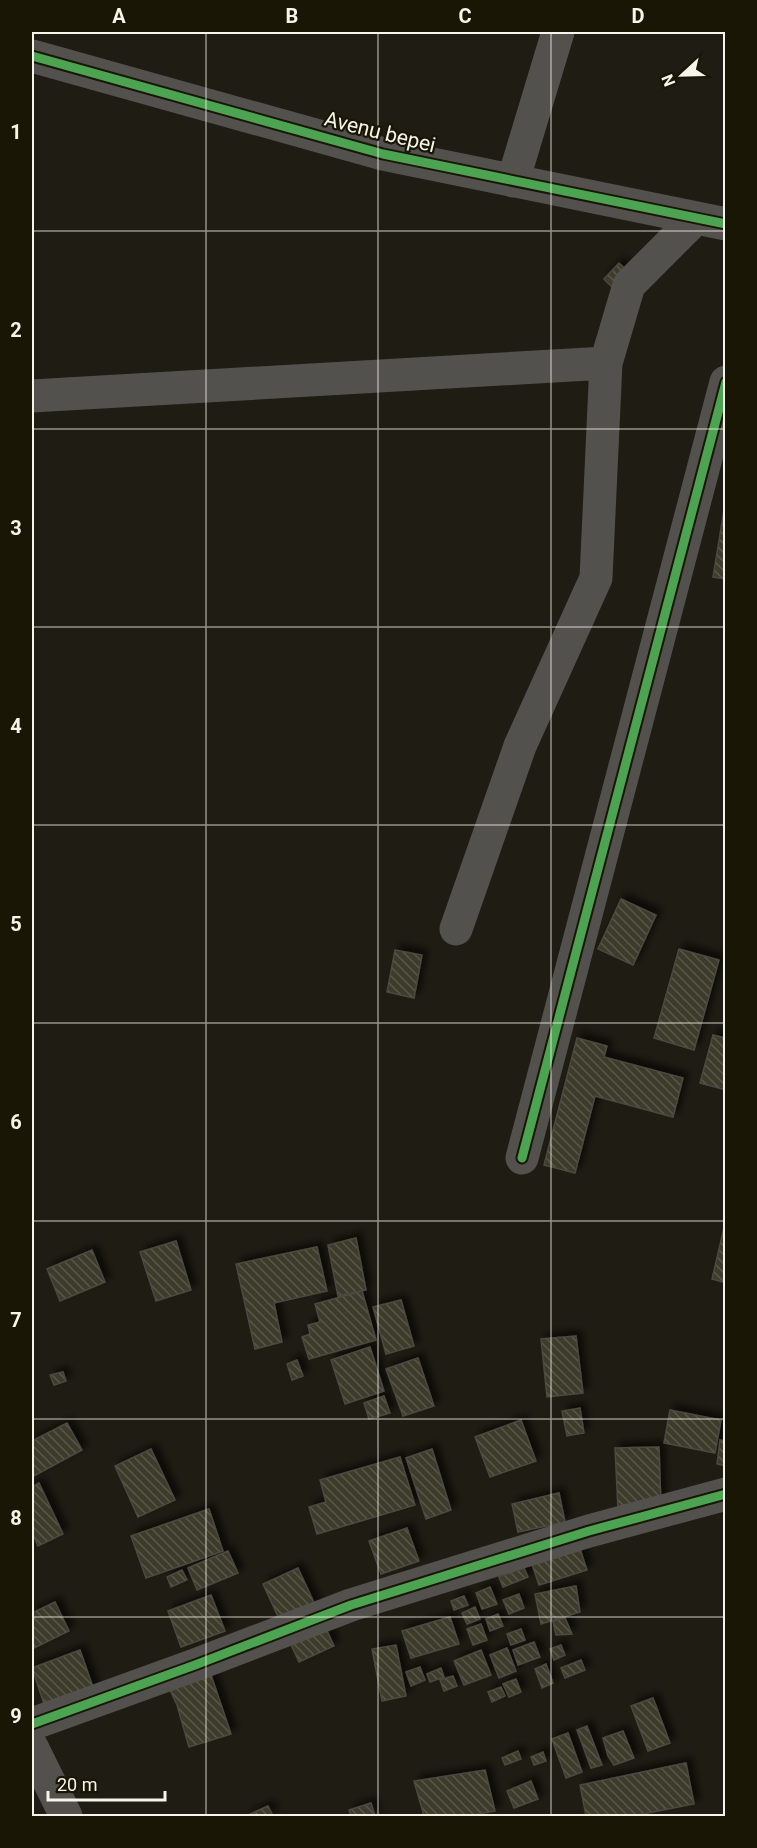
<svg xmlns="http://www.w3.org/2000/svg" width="757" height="1848" font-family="Roboto,sans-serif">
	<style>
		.building { fill: url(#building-back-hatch); stroke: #4b4941; stroke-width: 1.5; filter: url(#shadow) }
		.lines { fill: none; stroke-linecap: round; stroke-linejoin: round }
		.minor { stroke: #52514d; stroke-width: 33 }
		.cycleway-casing { stroke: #1a1605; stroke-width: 13 }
		.cycleway { stroke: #4ca352; stroke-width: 9 }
		.grid { fill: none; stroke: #f7f4e9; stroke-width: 1.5; stroke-opacity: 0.55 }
		.labels { text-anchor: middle; stroke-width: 4.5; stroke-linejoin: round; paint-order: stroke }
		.street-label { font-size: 21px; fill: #f7f4e9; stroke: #1a1605 }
		.neatline { fill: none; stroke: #f7f4e9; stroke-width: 2 }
		.grid-label { font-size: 20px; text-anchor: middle; font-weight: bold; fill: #f7f4e9 }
	</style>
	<defs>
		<pattern id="building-back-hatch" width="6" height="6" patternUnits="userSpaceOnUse" patternTransform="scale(1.5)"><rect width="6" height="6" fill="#3d3a2b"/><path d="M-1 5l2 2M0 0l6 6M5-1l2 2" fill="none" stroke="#5a574a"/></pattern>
		<filter id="shadow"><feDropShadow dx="5.5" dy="-5.5" stdDeviation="3" flood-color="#0009"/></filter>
	</defs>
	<rect width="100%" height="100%" fill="#1e1c13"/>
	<!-- building -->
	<path class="building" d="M619 263 635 278 619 294 604 279Z
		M724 510H726V579L713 577Z
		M621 899 656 915 633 965 598 949Z
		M679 949 719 960 694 1050 654 1038Z
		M395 950 422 955 414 998 387 992Z
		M713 1035 726 1038V1090L700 1083Z
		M577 1038 607 1046 604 1057 683 1078 673 1117 595 1096 575 1173 544 1165Z
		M726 1219V1283L712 1279Z
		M356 1238 366 1290 338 1296 328 1245Z
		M176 1241 191 1290 156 1301 140 1252Z
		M317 1247 327 1291 274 1303 282 1342 255 1349 236 1264Z
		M92 1250 105 1282 60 1301 47 1269Z
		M362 1291 376 1340 309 1359 302 1337 310 1334 308 1325 320 1322 315 1304Z
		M401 1300 414 1346 386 1354 373 1307Z
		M576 1336 583 1393 547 1397 541 1339Z
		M370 1347 384 1391 345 1404 331 1360Z
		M418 1358 434 1406 403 1416 386 1369Z
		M297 1360 303 1376 292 1380 287 1364Z
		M63 1372 66 1381 54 1385 50 1375Z
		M384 1396 390 1413 369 1419 364 1403Z
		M580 1408 584 1433 567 1436 562 1411Z
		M670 1410 721 1420 715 1453 664 1443Z
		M521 1420 536 1461 490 1477 475 1437Z
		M67 1423 82 1450 32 1477V1441Z
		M720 1440 726 1441V1466L717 1464Z
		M659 1447 661 1507 618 1509 615 1448Z
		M151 1449 175 1500 138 1517 115 1466Z
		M432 1449 451 1510 426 1519 406 1458Z
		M400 1457 415 1505 317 1534 309 1507 326 1502 320 1480Z
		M39 1483 63 1534 38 1546 32 1532V1487Z
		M559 1493 565 1522 518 1532 512 1504Z
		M209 1509 223 1551 146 1578 131 1536Z
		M407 1528 419 1561 381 1574 369 1541Z
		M580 1549 587 1570 539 1585 532 1564Z
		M228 1551 238 1573 197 1590 188 1568Z
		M298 1568 334 1646 299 1662 263 1584Z
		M524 1568 528 1577 503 1587 499 1577Z
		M182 1570 187 1580 171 1587 167 1577Z
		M576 1586 580 1612 541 1624 535 1594Z
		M490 1587 497 1604 482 1609 476 1593Z
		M519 1594 524 1608 509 1614 503 1600Z
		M211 1595 225 1631 181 1647 168 1611Z
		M464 1596 468 1605 454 1610 451 1601Z
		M55 1602 69 1631 32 1649V1613Z
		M475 1607 480 1619 467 1624 462 1613Z
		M498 1614 503 1626 490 1631 486 1619Z
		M450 1617 459 1644 411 1658 402 1631Z
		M565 1618 572 1634 556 1635 553 1621Z
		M481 1624 487 1640 473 1645 467 1629Z
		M521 1629 525 1640 511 1645 507 1634Z
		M534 1642 540 1657 518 1665 513 1650Z
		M396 1645 406 1696 382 1701 372 1649Z
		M561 1645 565 1655 554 1660 550 1649Z
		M507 1648 516 1671 499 1678 490 1655Z
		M80 1650 94 1690 45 1707 32 1668Z
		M481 1650 491 1675 464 1685 454 1661Z
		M581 1660 585 1670 565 1678 561 1668Z
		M546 1664 553 1683 542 1688 535 1669Z
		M420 1667 425 1680 411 1686 406 1672Z
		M441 1668 444 1677 430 1682 427 1674Z
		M211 1675 231 1734 189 1747 177 1705 169 1688Z
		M453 1676 457 1686 444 1691 440 1680Z
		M516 1679 521 1692 509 1697 503 1684Z
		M501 1687 505 1696 492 1702 488 1692Z
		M653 1698 670 1743 648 1751 631 1706Z
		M587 1726 602 1765 591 1768 577 1730Z
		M623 1731 634 1758 614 1765 608 1756 603 1738Z
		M568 1733 582 1772 566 1778 552 1739Z
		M518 1751 521 1759 505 1765 502 1758Z
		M543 1752 546 1761 534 1765 531 1757Z
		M686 1763 694 1804 633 1816H586L580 1785Z
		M485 1770 495 1811 469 1816H424L414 1781Z
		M531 1781 538 1799 514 1808 507 1791Z
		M371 1803 375 1816H351L349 1810Z
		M268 1806 273 1816H246Z"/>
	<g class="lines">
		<!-- minor -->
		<path class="minor" d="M32 56 383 154 726 224
			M513 181 558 32
			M32 396 606 363
			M456 929 520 746 596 578 606 363 629 285 696 218
			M522 1158 726 382
			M32 1724 195 1665 351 1605 589 1531 726 1494
			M32 1747 66 1816"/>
		<!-- cycleway casing -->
		<g class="cycleway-casing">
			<path id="cycleway" d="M32 56 383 154 726 224
				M522 1158 726 382
				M32 1724 195 1665 351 1605 589 1531 726 1494"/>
		</g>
		<!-- cycleway -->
		<use href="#cycleway" class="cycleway"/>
	</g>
	<!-- grid -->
	<path class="grid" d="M206 32V1816M378 32V1816M551 32V1816M32 231H726M32 429H726M32 627H726M32 825H726M32 1023H726M32 1221H726M32 1419H726M32 1617H726"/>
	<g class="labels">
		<!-- street labels -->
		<g class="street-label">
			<text transform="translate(380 132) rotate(14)" y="7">Avenu bepei</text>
		</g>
	</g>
	<!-- border -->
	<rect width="757" height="1848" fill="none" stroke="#1a1605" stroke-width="66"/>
	<!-- north arrow -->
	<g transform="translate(682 75) rotate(248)" stroke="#1a1605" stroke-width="4.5" paint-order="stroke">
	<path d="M0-4.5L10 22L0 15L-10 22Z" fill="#f7f4e9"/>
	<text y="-9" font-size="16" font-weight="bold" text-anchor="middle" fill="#f7f4e9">N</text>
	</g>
	<!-- scale -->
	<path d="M48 1791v9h117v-9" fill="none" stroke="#f7f4e9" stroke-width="3"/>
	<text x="57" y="1791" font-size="18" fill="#f7f4e9" stroke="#1a1605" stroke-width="4.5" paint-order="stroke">20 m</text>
	<rect x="33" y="33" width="691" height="1782" class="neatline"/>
	<g class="grid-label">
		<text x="119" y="23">A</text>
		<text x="292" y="23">B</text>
		<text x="465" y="23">C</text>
		<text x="638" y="23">D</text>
		<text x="16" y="139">1</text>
		<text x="16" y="337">2</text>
		<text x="16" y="535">3</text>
		<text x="16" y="733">4</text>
		<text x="16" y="931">5</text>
		<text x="16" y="1129">6</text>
		<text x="16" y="1327">7</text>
		<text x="16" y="1525">8</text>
		<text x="16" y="1723">9</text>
	</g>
</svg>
